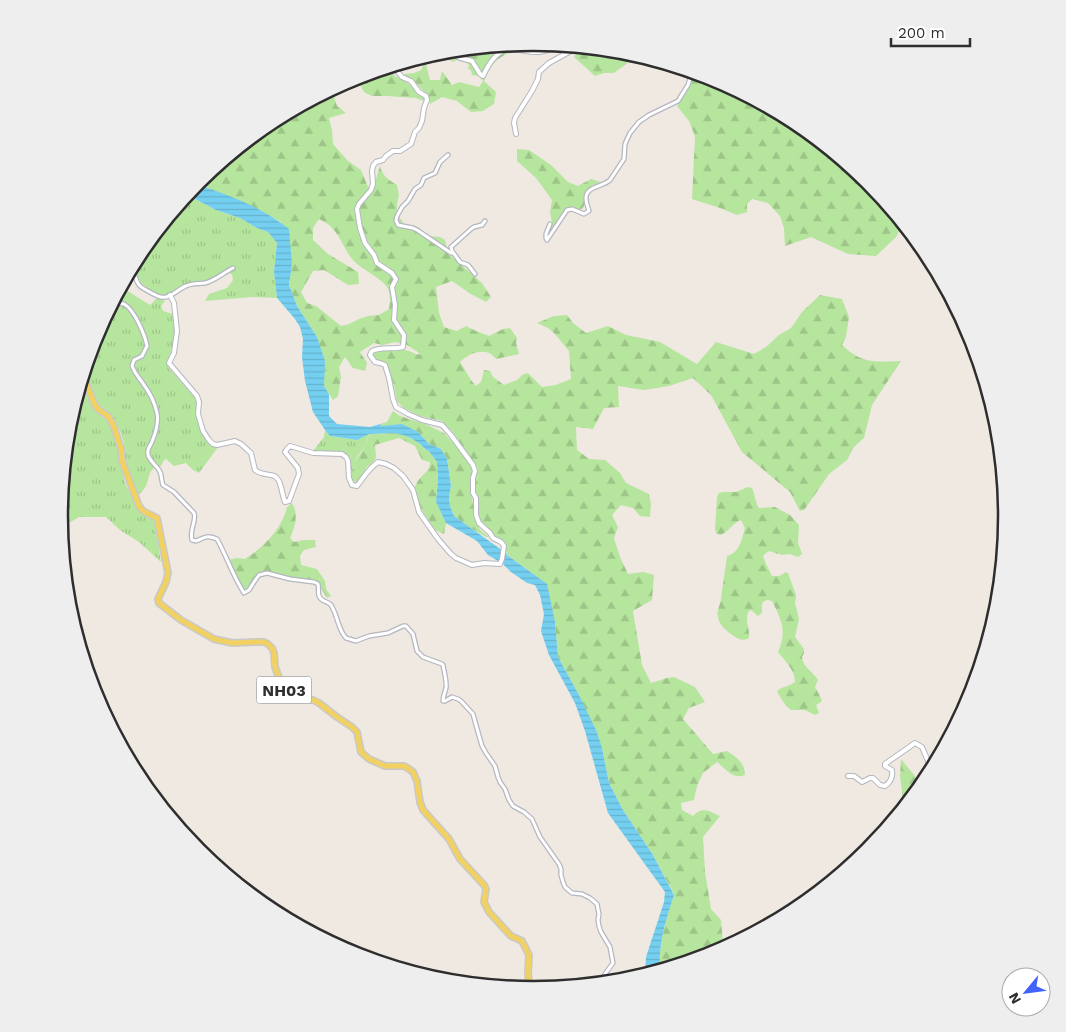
<svg xmlns="http://www.w3.org/2000/svg" width="1066" height="1032" font-family="'Work Sans',sans-serif">
	<style>
		.grass { fill: url(#grass-tufts) }
		.forest { fill: url(#forest-firs); fill-rule: evenodd }
		.water { fill: url(#water-rules) }
		.lines { fill: none; stroke-linecap: round; stroke-linejoin: round }
		.minor-casing { stroke: #b4b7c1; stroke-width: 5.5 }
		.tertiary-casing { stroke: #b4b7c1; stroke-width: 6 }
		.primary-casing { stroke: #c9c9c9; stroke-width: 8 }
		.minor { stroke: #fff; stroke-width: 3 }
		.tertiary { stroke: #fff; stroke-width: 4 }
		.primary { stroke: #f2d163; stroke-width: 5 }
		.labels { text-anchor: middle; stroke-width: 4; stroke-linejoin: round; paint-order: stroke }
		.shield { fill: #fff; stroke: #6d6d6d; stroke-width: 1 }
		.shield-label { font-size: 16px; font-weight: bold; fill: #2e2e2e }
		.rim { fill: none; stroke: #2e2e2e; stroke-width: 2.5 }
	</style>
	<defs>
		<pattern id="grass-tufts" width="24" height="20" patternUnits="userSpaceOnUse" patternTransform="scale(1.25)"><rect width="24" height="20" fill="#b6e59e"/><path d="M3 7l-1-3M5 7V3M7 7l1-3M15 17l-1-3M17 17v-4M19 17l1-3" fill="none" stroke="#9dc588"/></pattern>
		<pattern id="forest-firs" width="22" height="20" patternUnits="userSpaceOnUse" patternTransform="scale(1.25)"><rect width="22" height="20" fill="#b6e59e"/><path d="M5 1l3.5 6h-7zM16 11l3.5 6h-7z" fill="#9dc588"/></pattern>
		<pattern id="water-rules" width="6" height="5" patternUnits="userSpaceOnUse" patternTransform="scale(1.25)"><rect width="6" height="5" fill="#75cff0"/><path d="M0 2.5h6" fill="none" stroke="#66b2ce"/></pattern>
	</defs>
	<rect width="100%" height="100%" fill="#efe9e1"/>
	<!-- grass -->
	<path class="grass" d="M189 192 195 199 216 210 240 218 257 228 268 232 277 243 274 272 277 298 253 297 205 301 209 294 227 288 233 280 232 275 229 272 215 280 186 286 173 295 163 296 157 295 141 283 137 274 131 268 139 253Z
		M121 287 150 305 157 298 165 301 161 306 163 311 173 314C176 325 174 340 171 351 170 357 168 361 168 367L196 399C196 417 198 441 218 447L199 473 193 470 186 463 174 466 166 459 164 460 161 466C147 469 151 475 146 486 144 489 140 493 138 497L124 456V443L120 431 113 417 97 402 86 375 84 373 96 335Z
		M82 380 88 398 96 411 108 422 116 439 118 454 125 483 135 503 141 512 154 519 161 562 139 542 120 530 106 517H79L61 528 60 516 69 423Z
		M325 430 330 436 356 440 369 434 365 446 357 457 351 472C351 465 350 458 344 453L313 451 324 437Z"/>
	<!-- forest -->
	<path class="forest" d="M533 43 551 44 537 48 516 47 514 52C497 56 491 65 484 81L496 92 494 104 483 111 471 112 457 101 442 97 430 104V99C423 90 415 80 405 76V74L414 73 421 70 425 61 430 80H440L442 71 452 85 459 82 479 87 483 81 479 76 472 75 471 70 468 69 469 65 465 62 456 60 454 62 445 58 441 52Z
		M580 47 626 52 638 55 614 73H604L595 76 574 57Z
		M388 68 395 76 411 85 425 98 424 101 416 98 387 96H372L364 92 356 77Z
		M695 73 714 79 796 122 868 181 903 224 896 237 876 256 848 254 811 237 785 246 784 228 780 216 768 203 752 199 747 204V212L737 215 720 208 692 199 695 136 689 121 677 106 690 87Z
		M331 90 333 93 337 106 346 113 329 118 332 130 333 144 348 161 361 170 368 187 374 186 380 166C383 177 389 180 397 185L399 195 397 204V214L404 224 409 226 413 225 419 228 428 236 440 237 445 240 449 254 482 283 491 297 486 302 469 293 452 281 436 287 439 313 444 327 457 331 466 326 476 331 489 336 503 329 510 328 517 338 516 343 519 354 496 359C494 357 492 354 489 353 479 349 467 355 460 362L471 380 476 386 481 382 484 370 490 371 493 377 504 385 517 380 522 375 528 373 542 387 556 385 571 379 569 351 555 334 548 328 537 323 554 316 567 315 573 323 586 333 608 326 626 335 660 342 697 364 716 342 754 354 766 347 779 335 791 328 802 312 820 295 842 299 849 317 846 337 842 345C862 364 875 362 901 361L872 405 864 438 854 447 847 460 829 474 807 506 804 510 800 511 790 492 742 452 711 395 693 378 669 386 644 390 618 386 619 407 604 408 593 429 576 427 577 450 589 459 605 460 620 473 626 483 649 494 651 504 650 517 640 516 633 508 621 505 612 515 618 527 614 538 620 557 628 574 643 572 654 575 652 600 633 611 642 665 651 683 667 678 674 677 695 687 705 702 689 708 683 719 713 754 727 751C736 757 745 762 745 775 733 780 726 769 717 762L703 773 697 786 694 800 681 803 682 810 693 816C703 806 709 811 720 816L703 837 705 872 711 909 721 920 723 943 721 950 714 954 693 960 680 959 675 965 660 970C658 944 666 919 674 894L653 855 623 810 609 783 602 748 579 695 558 657 555 622 532 573 507 555 505 545 494 537 480 522 475 486 478 468 452 431 442 421 420 416 404 408 397 401 394 385 386 362 375 360 372 354C379 348 401 348 409 351 415 353 415 355 421 354L407 345 395 342 383 345 374 343 360 352 367 363 365 371 353 368 345 357 339 367 341 377 338 396 333 400 324 386V375L317 337 297 306 289 285 292 264 281 222C253 206 226 195 196 184L238 148 252 146 264 132 267 125 270 122ZM319 219C324 222 329 224 332 228 342 238 345 253 356 263 364 270 383 280 387 287 391 294 390 302 389 309L379 315 368 316 359 319 349 324 341 326 316 306 307 303 301 292 313 271 324 270 348 285 359 284 358 272 328 254 313 240V228Z
		M517 149 529 150 551 165 568 182 578 186 591 179 601 182 593 185 584 194V206L581 210 573 208H567L560 216 548 235 547 233 552 222 550 213 552 200 536 178 517 161Z
		M393 411 400 416 425 424 444 433 455 445 472 468 473 472 471 485 474 516 480 530 489 537H486L469 527 454 516 450 506 449 497 451 486 447 459 441 449 429 444 418 432 382 426 380 424 387 422Z
		M393 433C407 435 417 439 425 450H428L437 462 438 479 436 502 446 523 444 534 435 530 422 510 413 489C415 487 416 484 418 481 423 473 430 472 430 462L422 460 415 446 399 438 375 445 376 457 375 460 367 467 357 483 352 480C350 464 358 459 365 446 367 442 368 438 369 434Z
		M748 487 752 488C755 494 755 502 759 508L775 507 790 515 799 525 798 543 802 554 798 557 790 554 782 555 769 551 766 553 763 556 766 564 772 576H779L786 572 788 573 796 595 795 603 799 619 795 637 804 649V653L802 657C803 668 813 671 818 680L815 687 822 700 821 702 816 705 819 713 815 715 805 710H791L786 706 777 692C781 686 789 687 795 682 795 670 785 661 778 652 787 631 782 621 772 601L768 600 764 601 762 604V613L758 616 751 610 748 612C745 624 750 627 749 638 743 641 741 640 735 637 728 632 719 626 718 617 716 611 721 604 721 598 723 584 725 570 727 556 740 553 742 538 745 528L741 520C733 523 729 531 721 535L717 534 715 530 717 497 719 493 723 492H736Z
		M292 503C299 514 295 527 290 538L294 542 304 540H315L316 547 304 550 300 556 301 565 317 569 325 581 326 589 331 596 327 598 317 581 291 578 265 572 260 573 247 590 244 589 235 575 228 560 237 558 245 559C264 547 282 529 287 507Z
		M901 759 914 775 920 787 904 807 900 776Z"/>
	<!-- water -->
	<path class="water" d="M196 184C228 195 262 207 289 229L292 264 289 285 297 306 317 337 325 361 324 386 329 394V416L337 424 370 427 380 424 382 426 402 424 418 432 429 444 441 449 447 459 451 486 449 497 450 506 454 516 506 553 507 555 547 584 555 622 558 657 579 695 596 730 602 748 609 783 623 810 653 855 674 895C666 919 658 944 660 970L645 975 646 957 664 902 665 892 608 813 585 731 575 703 549 655 541 631 544 614 540 595 535 585 527 583 511 572 503 564 488 555 477 541 446 523 436 502 438 479 437 462 428 450H426L420 444 411 438 403 435 393 433 369 434 357 440 330 436 325 430 313 412 305 381 302 357 303 339 300 327 295 319 277 298 274 272 277 243 268 232 257 228 240 218 216 210 195 199 189 192Z"/>
	<g class="lines">
		<!-- minor casing -->
		<g class="minor-casing">
			<path id="minor" d="M448 155 440 162 435 173 424 178 421 185 415 189 408 201 402 207 397 216 396 220 398 225 413 228 417 230 451 253H453
				M550 224 546 234V238L547 240 567 210 572 209 584 214 589 211C588 207 586 203 586 199 585 186 603 187 610 180L624 159 625 144 630 133 639 122 649 115 678 101 688 85 692 72
				M131 269C136 274 135 281 140 286 142 288 158 297 161 297 170 299 178 289 186 286 192 283 199 284 205 283 216 280 223 273 233 268
				M475 274 468 265 460 262 452 251 451 247 471 229 474 227 482 225 485 221
				M112 304C116 303 120 303 124 304 134 309 145 335 147 346L142 356 134 360 132 366C136 376 139 377 144 385 150 393 155 404 157 413 159 423 155 435 151 444 150 446 148 448 148 451 146 458 156 465 159 470 162 474 161 480 163 485L174 492 194 513C197 521 189 529 192 540L196 541C206 537 206 535 217 539 227 557 233 576 244 593L249 590 254 582 259 575 267 573 290 579 314 582 318 584C319 588 318 592 319 596 321 602 328 601 331 605 338 616 338 630 346 638L356 641 369 636 388 633 403 626H406L413 634 417 651 423 657 442 664 443 665C444 672 447 680 446 688 445 692 443 696 443 701H445L452 697 458 699 461 701 473 714 476 725 482 746 486 753 495 766 498 777 500 782 505 789 509 800 513 806 524 812 532 819 540 837 559 864 561 869V875L563 882 565 887 572 893 582 894 590 898 597 904 599 914 598 920 599 926 601 932 610 947 613 963 605 974 602 983
				M113 729C120 734 124 746 126 755"/>
		</g>
		<!-- tertiary casing -->
		<g class="tertiary-casing">
			<path id="tertiary" d="M449 51C454 57 464 59 472 61L480 74 483 76C488 65 497 50 510 49 520 49 529 53 539 52 547 51 554 47 562 45
				M516 134 514 123 515 118 532 91 538 79 539 72 549 63 578 47
				M170 295 174 303 177 331 174 353 169 363 197 396 199 402 198 414 203 431 209 440 213 444 217 445 235 441 241 444 251 453 255 470C260 474 264 474 271 475 282 476 281 493 285 502L289 501 299 474 298 468 285 452 287 449 290 446 313 453 342 454 346 457 348 461 349 478 352 485 357 486C364 477 368 469 378 462L386 464 394 468 403 476 413 490 419 512 438 539 451 554 456 558 472 565 484 563 500 564 502 559 504 546 501 542 493 538 490 533 479 523 476 515V498L473 493V478L475 471 473 465 451 435 442 425 422 420 408 414 396 407 393 399 389 378 385 365 380 363 375 362 370 355 372 351C382 346 393 350 403 347L404 335 394 320 395 305 392 287 396 279 392 273 377 263 374 255 365 243 360 228 357 209 359 204 371 190 373 184 372 171 373 166 376 162 383 160 386 156 393 151H400L411 144 415 132 419 128 422 121 424 108 427 100 426 96 419 92 411 81 402 77 397 71 399 64
				M848 776H854L862 782 870 778H873L880 785 885 786C891 782 893 777 892 770L885 766V764L915 743 922 747 928 761 935 764"/>
		</g>
		<!-- primary casing -->
		<g class="primary-casing">
			<path id="primary" d="M83 376 95 405 98 409 109 417 114 427 121 449 122 461 139 506 143 511 157 518 168 573 166 582 158 599 159 603 181 620 214 639 232 643 257 642H264L268 644 272 648 274 653 275 667 282 686 291 697 299 700H313L319 703 337 717 352 727 357 732 361 752 369 759 385 766H404L409 769 413 772 417 781 420 802 423 810 449 839 460 859 484 885 486 889 484 902 489 912 511 936 522 941 529 955 528 974 530 989"/>
		</g>
		<!-- minor -->
		<use href="#minor" class="minor"/>
		<!-- tertiary -->
		<use href="#tertiary" class="tertiary"/>
		<!-- primary -->
		<use href="#primary" class="primary"/>
	</g>
	<g class="labels">
		<!-- shield labels -->
		<rect class="shield" x="256.5" y="676.5" width="55" height="27" rx="4"/>
		<g class="shield-label">
			<text x="284" y="696">NH03</text>
		</g>
	</g>
	<!-- crop -->
	<path d="M0 0H1066V1032H0ZM68 516a465 465 0 1 1 930 0a465 465 0 1 1-930 0Z" fill="#eee" fill-rule="evenodd"/>
	<path class="rim" d="M68 516a465 465 0 1 1 930 0a465 465 0 1 1-930 0Z"/>
	<!-- north arrow -->
	<g transform="translate(1026 992) rotate(241)"><circle r="24" fill="#ffffff" stroke="#ababab"/>
	<path d="M0-4L9 19L0 12L-9 19Z" fill="#4264fb"/>
	<text y="-8" font-size="14" font-weight="bold" text-anchor="middle" fill="#2e2e2e">N</text>
	</g>
	<!-- scale -->
	<path d="M891 38v8h79v-8" fill="none" stroke="#2e2e2e" stroke-width="2.5"/>
	<text x="898" y="38" font-size="15" fill="#2e2e2e" stroke="#ffffff" stroke-width="4" paint-order="stroke">200 m</text>
</svg>
